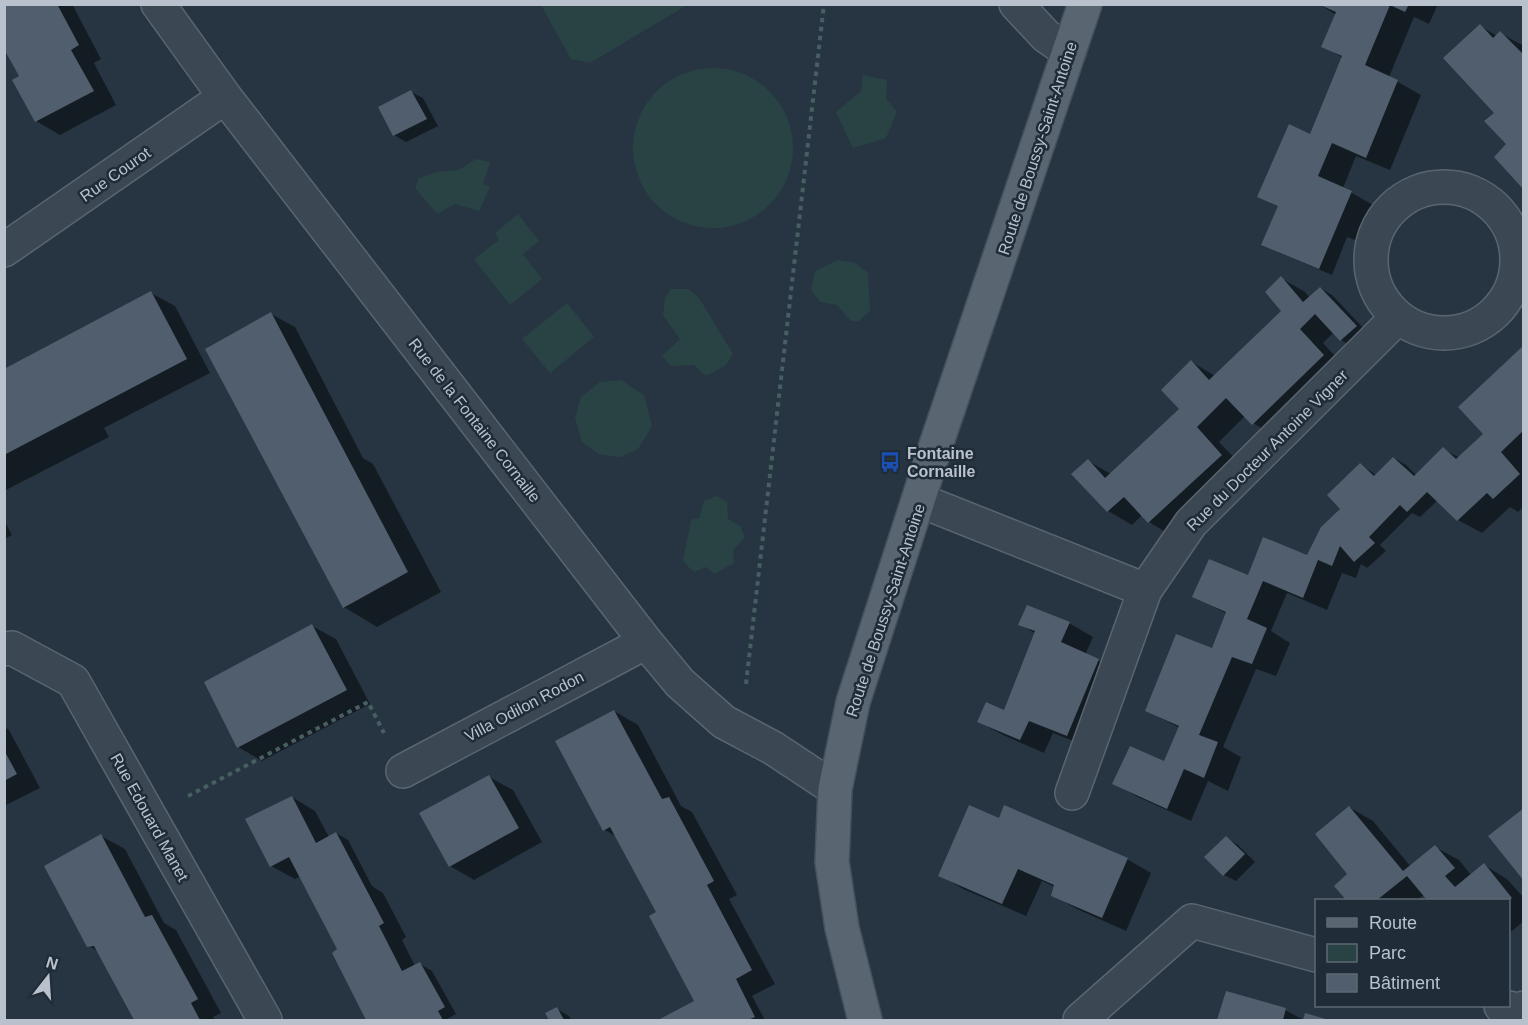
<svg xmlns="http://www.w3.org/2000/svg" width="1528" height="1025" font-family="Arial,sans-serif">
	<style>
		.green { fill: #294344 }
		.shadow { fill: #0007 }
		.building { fill: #505e6e }
		.lines { fill: none; stroke-linecap: round; stroke-linejoin: round }
		.minor-casing { stroke: #5a6570; stroke-width: 36 }
		.major-casing { stroke: #45505c; stroke-width: 36 }
		.path { stroke: #475f60; stroke-width: 4; stroke-dasharray: 4.5 4.5; stroke-linecap: butt }
		.minor { stroke: #3b4753; stroke-width: 33 }
		.major { stroke: #596672; stroke-width: 33 }
		.labels { text-anchor: middle; stroke-width: 5; stroke-linejoin: round; paint-order: stroke }
		.street-label { font-size: 16px; fill: #b9c2cc; stroke: #202c38 }
		.poi-label { font-size: 16px; font-weight: bold; fill: #b9c2cc; stroke: #202c38; text-anchor: start }
	</style>
	<rect width="100%" height="100%" fill="#273543"/>
	<!-- green -->
	<path class="green" d="M541 5V4L687 5 590 63 571 59Z
		M633 148a80 80 0 1 1 160 0a80 80 0 1 1-160 0Z
		M863 75 887 80 886 98 897 112 886 138 853 148 836 112 861 91Z
		M476 159 490 162 483 184 490 187 479 211 455 204 437 214 415 188 419 178 436 172 459 170Z
		M518 214 539 241 523 254 542 279 510 305 474 259 499 240 495 233Z
		M838 260 855 263 868 273 870 311 859 321H851L837 305 820 302 811 290 815 271Z
		M671 289H688L699 298 733 354 726 365 706 376 694 365 672 366 662 356 680 339 663 315 665 298Z
		M567 303 594 337 550 373 522 339Z
		M621 380 644 395 652 426 638 449 620 457 598 454 582 442 575 418 581 397 600 382Z
		M717 496 727 502 728 519 740 526 745 537 733 550 734 563 714 574 706 567 694 572 683 561 691 520 699 518 704 501Z"/>
	<!-- shadow -->
	<path class="shadow" d="M4 4H72L101 59 94 63 116 105 60 135 36 121 21 77Z
		M1319 4H1438L1429 24 1414 17 1389 77 1421 95 1390 170 1356 156 1343 188 1375 206 1360 242 1347 237 1332 275 1275 251 1263 245 1311 136 1343 58 1323 46 1336 15Z
		M1480 26 1497 36 1500 33 1524 46V188L1496 113Z
		M411 92 423 98 438 126 406 142 394 135Z
		M1281 278 1305 292 1310 298 1320 288 1332 295 1368 333 1353 347 1341 340 1334 332 1323 343 1347 369 1276 437 1253 423 1245 416 1219 442 1245 469 1172 536 1149 522 1142 515 1132 525 1108 511 1073 474 1088 461 1111 474 1181 409 1192 362 1215 376 1283 311Z
		M151 293 175 306 210 373 104 428 109 437 4 491V370Z
		M271 314 295 327 363 458 373 464 441 592 377 627 344 607Z
		M1524 347V506L1518 512 1510 507 1482 533 1458 520 1438 500 1420 517 1412 513 1380 545 1386 551 1367 568 1361 564 1356 578 1342 573 1327 610 1287 593 1271 631 1290 643 1276 676 1256 669 1223 747 1241 757 1228 791 1208 781 1191 821 1138 797 1114 783 1165 763 1180 728 1147 711 1212 650 1227 614 1194 596 1308 557 1343 509 1360 465 1372 472 1376 476 1394 458 1406 465 1416 475 1443 449 1460 458 1485 434Z
		M4 520 12 535 4 539Z
		M1069 623 1093 637 1085 655 1099 661 1122 674 1091 748 1053 733 1044 753 1003 735 979 722 1005 712 1036 634 1020 624Z
		M312 626 336 639 370 704 262 761 238 747Z
		M614 711 638 725 681 806 692 812 737 895 729 899 775 984 752 996 765 1020H661L698 1001 658 913 617 837 605 830Z
		M4 727 9 730 40 788 4 806Z
		M489 777 513 790 542 842 474 880 450 866Z
		M292 797 315 811 329 837 336 833 348 840 372 886 383 893 406 937 402 940 415 966 420 964 432 971 456 1014 447 1019 451 1020H368L334 953 339 949 301 876 295 879 271 866Z
		M1349 807 1373 821 1411 867 1435 847 1459 860 1471 875 1484 865 1507 879 1524 898V921L1508 934V900H1429L1424 895 1417 900H1348L1336 886 1349 874Z
		M101 836 125 849 164 923 176 930 221 1013 213 1017 215 1020H136L99 952 89 946Z
		M1226 838 1238 845 1255 862 1236 881 1224 875Z
		M1127 859 1151 873 1126 931 1077 909 1053 895 1055 887 1042 881 1026 916 963 889 940 875Z
		M1227 992 1285 1010 1304 1020H1219Z
		M557 1009 569 1016 571 1020H551L547 1014Z"/>
	<!-- building -->
	<path class="building" d="M4 4H57L79 45 71 50 94 91 35 122 12 80 19 76 4 49Z
		M1318 4H1409L1405 12 1390 5 1365 65 1398 80 1366 158 1332 143 1318 176 1352 191 1319 269 1261 245 1278 206 1257 197 1289 124 1310 134 1342 56 1321 47 1336 12Z
		M1480 24 1493 38 1500 31 1524 55V190L1494 157 1506 144 1484 121 1494 113 1443 58Z
		M411 90 427 119 393 136 378 107Z
		M1281 276 1303 302 1320 287 1357 326 1340 341 1315 314 1300 329 1324 355 1252 425 1226 398 1197 427 1222 455 1148 523 1124 497 1107 512 1071 474 1088 459 1105 478 1179 409 1161 390 1191 360 1209 380 1281 311 1265 292Z
		M151 291 187 359 4 455V369Z
		M271 312 408 572 343 608 205 349Z
		M1524 345V430L1501 452 1520 474 1493 499 1487 493 1457 521 1427 492 1407 512 1400 505 1369 537 1375 543 1354 562 1340 546 1332 566 1318 560 1303 598 1263 581 1247 619 1267 628 1252 664 1232 657 1199 735 1218 742 1204 778 1184 769 1167 809 1112 784 1130 746 1164 761 1179 726 1145 711 1176 634 1212 648 1226 612 1192 597 1209 559 1248 575 1263 537 1307 555 1321 527 1340 509 1327 495 1360 463 1374 476 1393 457 1414 476 1443 447 1456 459 1483 434 1458 407Z
		M1027 605 1070 622 1061 642 1099 659 1067 736 1029 721 1020 740 977 722 986 702 1004 710 1035 631 1018 625Z
		M312 624 347 690 237 748 204 682Z
		M614 710 662 799 669 797 714 881 707 885 752 970 736 979 755 1017 748 1020H658L694 1001 649 916 656 912 610 827 603 831 555 741Z
		M4 750 17 774 4 781Z
		M489 775 519 828 449 867 419 813Z
		M292 796 316 843 336 832 384 923 379 926 402 971 420 962 445 1007 438 1011 443 1020H366L332 953 337 949 289 857 270 867 245 819Z
		M969 805 999 818 1004 805 1128 858 1102 918 1051 896 1054 885 1018 869 1002 904 938 876Z
		M1349 806 1403 871 1435 845 1455 868 1445 876 1455 887 1484 863 1512 898 1509 900H1427L1407 876 1377 900H1346L1334 886 1347 874 1315 834Z
		M1524 808V881L1488 836Z
		M101 834 145 917 152 915 198 999 191 1003 200 1020H134L94 946 87 947 44 866Z
		M1226 836 1245 854 1223 876 1204 857Z
		M1226 991 1286 1008 1283 1020H1217Z
		M557 1007 564 1020H549L545 1013Z
		M1305 1013 1329 1020H1303Z"/>
	<g class="lines">
		<!-- minor casing -->
		<g class="minor-casing">
			<path id="minor" d="M158 4 225 97 646 642 680 683 724 722 773 748 835 789
				M1016 4 1046 36 1069 52
				M1371 260a73 73 0 1 1 146 0a73 73 0 1 1-146 0Z
				M4 250 225 97
				M919 500 1145 590
				M4 649 12 648 73 681 265 1020
				M403 771 646 642
				M1072 793 1145 590 1191 523 1398 317
				M1501 1006 1520 1011 1524 1008
				M1080 1020 1192 921 1316 955"/>
		</g>
		<!-- major casing -->
		<g class="major-casing">
			<path id="major" d="M865 1020 842 928 832 862 835 789 853 702 932 457 1085 4"/>
		</g>
		<!-- path -->
		<path class="path" d="M746 684 824 4
			M188 796 368 702 384 733"/>
		<!-- minor -->
		<use href="#minor" class="minor"/>
		<!-- major -->
		<use href="#major" class="major"/>
	</g>
	<!-- icons -->
	<defs>
		<g id="bus-bare" transform="scale(1.62)"><path d="M-5-6H5V4H4V6H2V4H-2V6H-4V4H-5ZM-3.5-4V0h7V-4ZM-3.5 1.2v1.5H-2V1.2ZM2 1.2v1.5H3.5V1.2Z" fill="#1a4fb4" stroke="#202c38" stroke-width="2.5" paint-order="stroke"/></g>
	</defs>
	<g fill-rule="evenodd">
		<use href="#bus-bare" x="890" y="462"/>
	</g>
	<g class="labels">
		<!-- street labels -->
		<g class="street-label">
			<text transform="translate(1037 148) rotate(-72)" y="6">Route de Boussy-Saint-Antoine</text>
			<text transform="translate(115 174) rotate(-35)" y="6">Rue Courot</text>
			<text transform="translate(475 420) rotate(52)" y="6">Rue de la Fontaine Cornaille</text>
			<text transform="translate(1267 450) rotate(-45)" y="6">Rue du Docteur Antoine Vigner</text>
			<text transform="translate(885 610) rotate(-72)" y="6">Route de Boussy-Saint-Antoine</text>
			<text transform="translate(524 706) rotate(-28)" y="6">Villa Odilon Rodon</text>
			<text transform="translate(150 817) rotate(61)" y="6">Rue Edouard Manet</text>
		</g>
		<!-- poi labels -->
		<g class="poi-label">
			<text x="907" y="459">Fontaine<tspan x="907" dy="18">Cornaille</tspan></text>
		</g>
	</g>
	<!-- border -->
	<rect width="1528" height="1025" fill="none" stroke="#b9c2cc" stroke-width="12"/>
	<!-- legend -->
	<rect x="1315" y="899" width="195" height="108" fill="#202c38" stroke="#5d6873" stroke-width="1.5"/>
	<rect x="1327" y="918" width="30" height="9" fill="#596672" stroke="#5d6873" stroke-width="1.5"/>
	<text x="1369" y="929" font-size="18" fill="#b9c2cc">Route</text>
	<rect x="1327" y="944" width="30" height="18" fill="#294344" stroke="#5d6873" stroke-width="1.5"/>
	<text x="1369" y="959" font-size="18" fill="#b9c2cc">Parc</text>
	<rect x="1327" y="974" width="30" height="18" fill="#505e6e" stroke="#5d6873" stroke-width="1.5"/>
	<text x="1369" y="989" font-size="18" fill="#b9c2cc">Bâtiment</text>
	<!-- north arrow -->
	<g transform="translate(48 977) rotate(17)" stroke="#202c38" stroke-width="4.5" paint-order="stroke">
	<path d="M0-4.5L10 22L0 15L-10 22Z" fill="#b9c2cc"/>
	<text y="-9" font-size="16" font-weight="bold" text-anchor="middle" fill="#b9c2cc">N</text>
	</g>
</svg>
